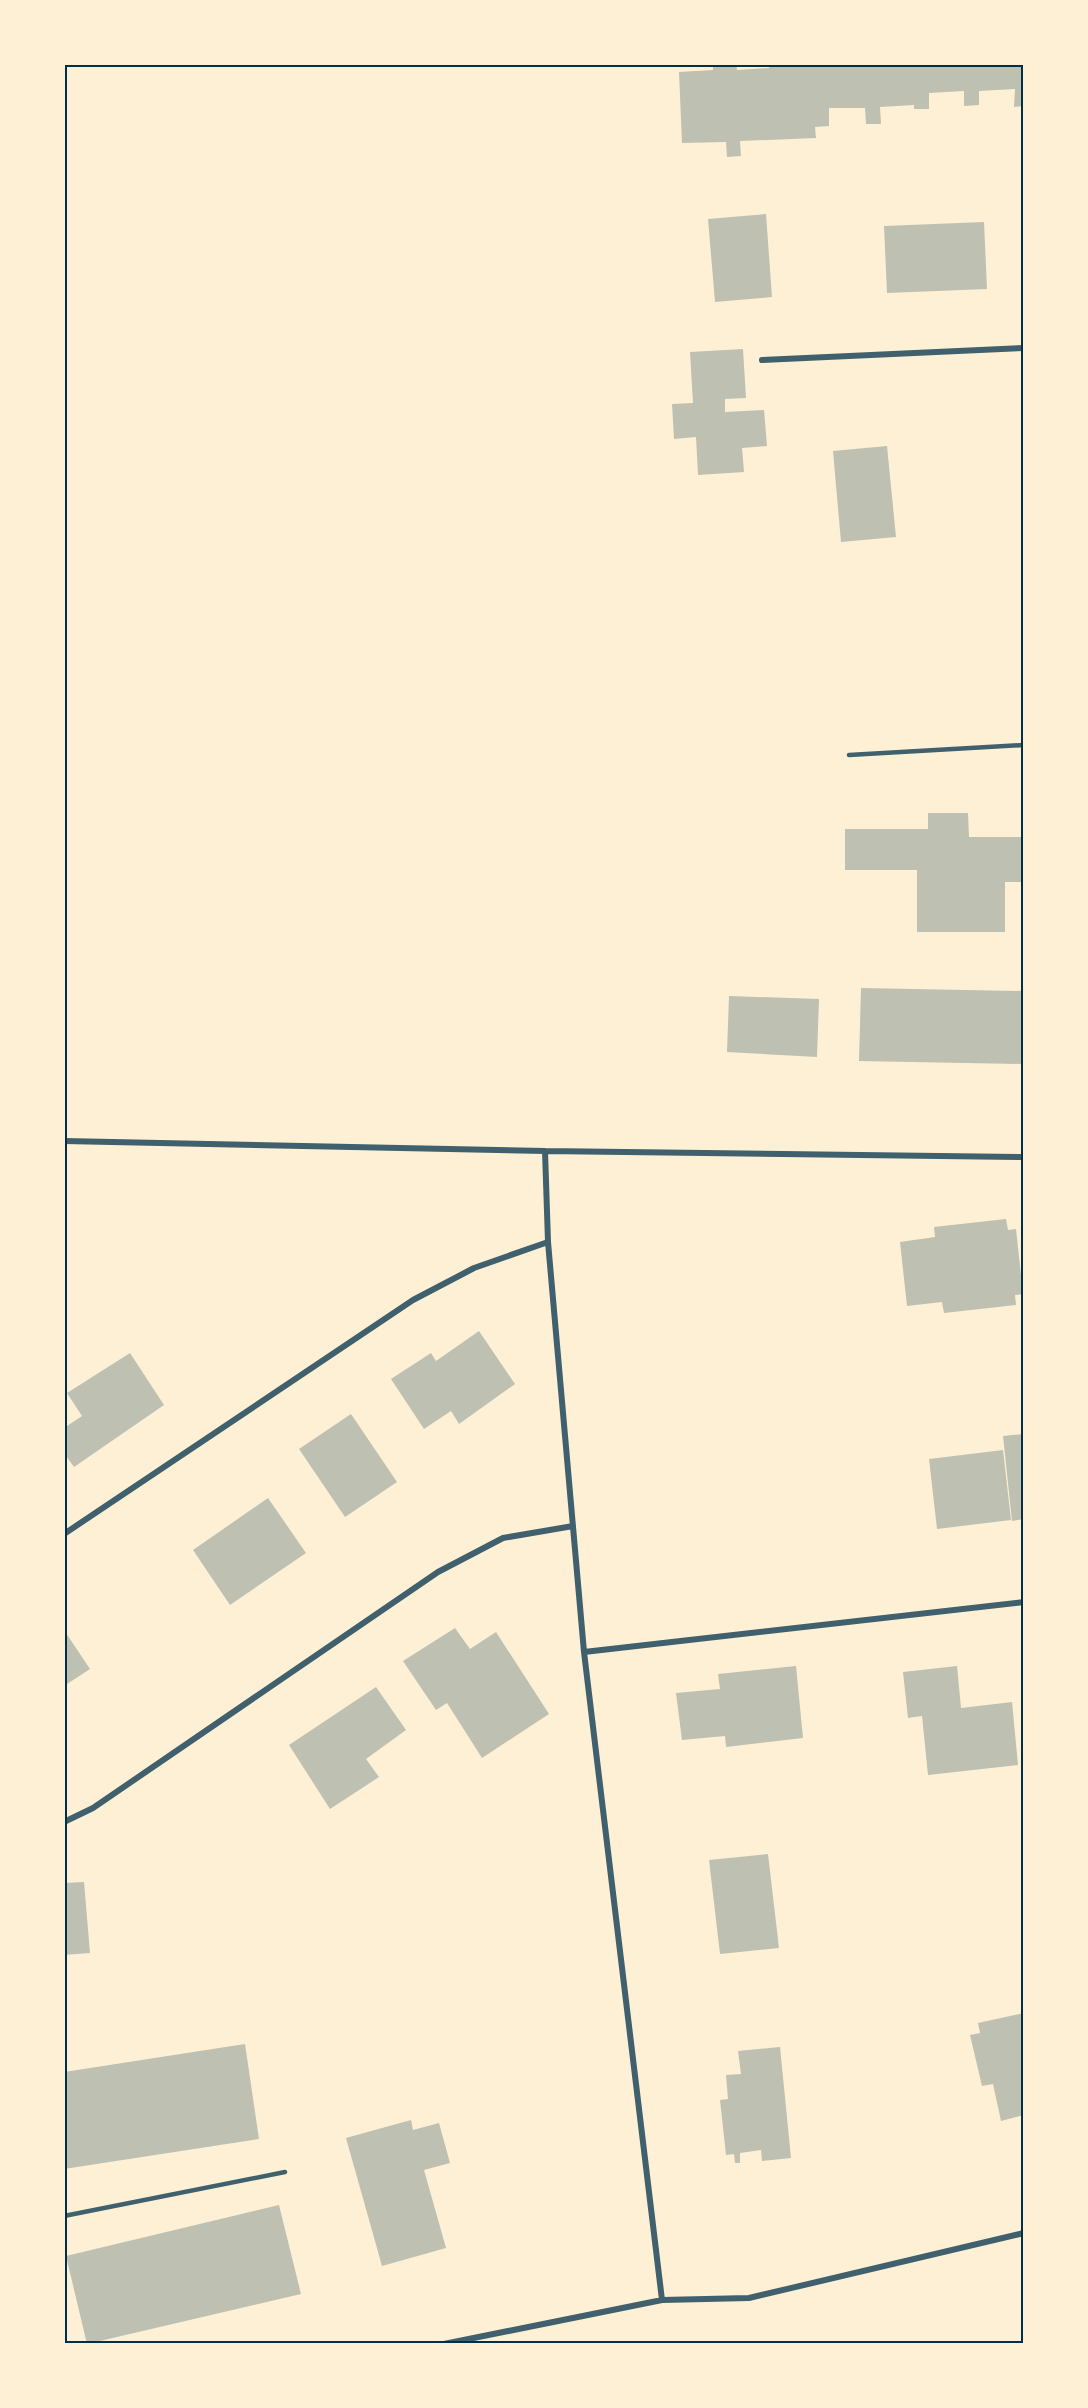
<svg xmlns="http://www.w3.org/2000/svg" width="1088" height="2408" font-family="Bitter,serif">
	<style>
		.building { fill: #bec0b2 }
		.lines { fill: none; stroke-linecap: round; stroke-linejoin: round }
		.service { stroke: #3f606c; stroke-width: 4.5 }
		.minor { stroke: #3f606c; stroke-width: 6 }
		.neatline { fill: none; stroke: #003049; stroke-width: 2 }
	</style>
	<rect width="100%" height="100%" fill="#fdf0d5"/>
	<!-- building -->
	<path class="building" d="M713 64H736L737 70 769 68V64H1024V106L1014 107 1015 89 979 91V105L964 106V91L929 93V109H914V105L880 107 881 124H866L865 108H829V126L815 127 816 138 740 141 741 156 727 157 726 142 682 143 679 72 713 70Z
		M766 214 772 297 715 302 708 219Z
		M984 222 987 289 887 293 884 226Z
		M743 349 746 398 725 399V412L764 410 767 446 742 448 744 472 698 475 696 437 674 439 672 404 693 403 690 352Z
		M887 446 896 537 841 542 833 451Z
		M928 813H968L969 837H1024V882H1005V932H917V870H845V829H928Z
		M861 988 1024 991V1064L859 1061Z
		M729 996 819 999 817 1057 727 1052Z
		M1006 1219 1008 1230 1016 1229 1023 1294 1015 1295 1016 1305 944 1313 942 1302 907 1306 900 1242 935 1237 934 1227Z
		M479 1331 515 1384 459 1424 451 1411 424 1429 391 1379 431 1353 436 1361Z
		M130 1353 164 1405 74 1467 64 1453V1428L82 1416 67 1393Z
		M351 1414 397 1482 345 1517 299 1449Z
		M1024 1434V1519L1012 1521 1003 1436Z
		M1003 1450 1011 1520 937 1529 929 1459Z
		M268 1498 306 1553 230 1605 193 1550Z
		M455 1628 470 1649 496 1632 549 1714 482 1758 447 1703 436 1710 403 1661Z
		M64 1630 90 1669 64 1686Z
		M796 1666 803 1738 726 1747 725 1736 682 1740 676 1693 720 1689 718 1674Z
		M957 1666 961 1708 1012 1702 1018 1765 928 1775 922 1716 908 1718 903 1672Z
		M376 1687 406 1730 366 1759 379 1777 330 1809 289 1745Z
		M768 1854 779 1948 720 1954 709 1860Z
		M84 1882 90 1953 64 1955V1883Z
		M1024 2013V2115L1001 2121 993 2084 982 2086 970 2035 980 2033 978 2023Z
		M245 2044 259 2139 64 2169V2072Z
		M780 2047 791 2158 762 2161 761 2150 740 2153V2163H735L734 2154 726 2155 720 2100 728 2099 726 2075 741 2074 738 2051Z
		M411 2120 413 2130 439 2123 450 2163 424 2170 446 2248 382 2266 346 2138Z
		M279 2205 301 2294 87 2344 66 2256Z"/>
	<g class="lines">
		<!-- service -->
		<path class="service" d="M849 755 1024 745
			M64 2216 285 2172"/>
		<!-- minor -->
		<path class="minor" d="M762 360 1024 348
			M64 1141 545 1151 1024 1157
			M545 1151 548 1242 584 1652 662 2300
			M64 1534 413 1300 474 1268 548 1242
			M584 1652 1024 1602
			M64 1822 93 1808 438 1572 503 1538 573 1526
			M444 2344 662 2300 749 2298 1024 2233"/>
	</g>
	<!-- border -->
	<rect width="1088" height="2408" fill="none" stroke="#fdf0d5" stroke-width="132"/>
	<rect x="66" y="66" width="956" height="2276" class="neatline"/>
</svg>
